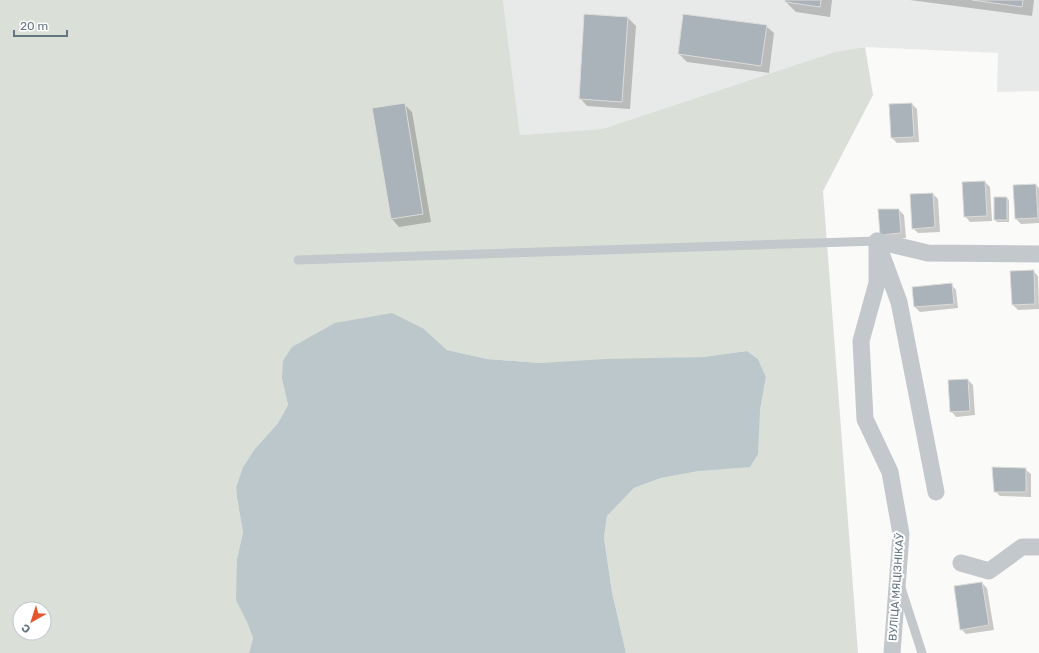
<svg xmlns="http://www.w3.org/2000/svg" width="1039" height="653" font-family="Rubik,sans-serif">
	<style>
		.built { fill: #e8e9e9 }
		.green { fill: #dadfd7; fill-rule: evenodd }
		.water { fill: #bbc7cb }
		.shadow { fill: #0003 }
		.building { fill: #aab3b9; stroke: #dcdcda }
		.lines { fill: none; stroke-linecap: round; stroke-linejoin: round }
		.service { stroke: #c3c8cc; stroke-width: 9 }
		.minor { stroke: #c3c8cc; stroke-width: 17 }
		.labels { text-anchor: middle; stroke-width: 4; stroke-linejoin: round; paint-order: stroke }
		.street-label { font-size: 11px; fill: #657683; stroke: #fff }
	</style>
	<rect width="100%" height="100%" fill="#fafaf8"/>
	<!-- built -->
	<path class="built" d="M503 0H1039V91L997 92 998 53 865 47 835 52 602 129 520 135Z"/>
	<!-- green -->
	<path class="green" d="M0 0H503L520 135 602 129 835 52 865 47 873 95 823 191 858 653H626L612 592 604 538 607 516 634 488 661 478 699 471 760 410 766 377 758 359 747 351 703 357 540 363 487 359 447 350 424 329 282 379 288 405 278 423 254 450 243 467 236 487 237 498 243 532 237 559 247 622 253 638 249 653H0ZM20 609H44V633H20Z"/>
	<!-- water -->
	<path class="water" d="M392 313 424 329 447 350 487 359 540 363 606 359 703 357 747 351 758 359 766 377 760 410 758 454 750 467 699 471 661 478 634 488 607 516 604 538 612 592 626 653H249L253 638 247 622 236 600 237 559 243 532 237 498 236 487 243 467 254 450 278 423 288 405 282 379 283 361 292 347 335 323Z"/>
	<!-- shadow -->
	<path class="shadow" d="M786 0H832L830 17 796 12 786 2Z
		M910 0H1034L1032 16Z
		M628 18 636 26 630 109 587 106 580 98Z
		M766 26 774 33 769 73 687 62 679 54Z
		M404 104 412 112 431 222 399 227 392 219 373 109Z
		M912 104 917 109 919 142 897 143 892 138Z
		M985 182 990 187 992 221 970 222 965 216Z
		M1036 185 1039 188V223L1021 224 1016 219Z
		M933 194 938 199 940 232 918 233 913 228Z
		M1007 198 1009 200V222H997L995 220Z
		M899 210 904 215 906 238 886 239 881 234Z
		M1033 271 1038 276 1039 309 1018 310 1013 305Z
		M951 284 956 290 958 308 920 312 915 307 913 288Z
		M968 380 973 385 975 415 956 417 951 411Z
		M1025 469 1031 474V497L1000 496 995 491Z
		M982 583 987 588 994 630 966 634 961 629Z"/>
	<!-- building -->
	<path class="building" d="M785 0H821L820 7 785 2Z
		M972 0H1023L1022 7Z
		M584 14 628 17 622 102 579 99Z
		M683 14 767 25 761 66 678 54Z
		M405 103 423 214 391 219 372 108Z
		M912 103 914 137 891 138 889 104Z
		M985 181 987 216 964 217 962 182Z
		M1036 184 1038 218 1015 219 1013 185Z
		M933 193 935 227 912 229 910 194Z
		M994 197H1007V220H994Z
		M878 209H899L901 233 880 235Z
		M1034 270 1035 304 1012 305 1010 271Z
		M952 283 954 304 914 307 912 287Z
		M968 379 970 411 950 412 948 380Z
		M992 467 1026 468V492H994Z
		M982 582 989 625 960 630 954 586Z"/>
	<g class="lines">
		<!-- service -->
		<path class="service" d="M298 260 877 241
			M901 588 922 653"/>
		<!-- minor -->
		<path class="minor" d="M877 241V283L861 341 865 419 890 472 901 534 892 653
			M877 241 928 253 1039 254
			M881 253 899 302 936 492
			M961 563 989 571 1022 547H1039"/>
	</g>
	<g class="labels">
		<!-- street labels -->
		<g class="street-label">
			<text transform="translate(896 587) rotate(-86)" y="4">ВУЛІЦА МЯЦІЗНІКАЎ</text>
		</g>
	</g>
	<!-- north arrow -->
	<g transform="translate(32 621) rotate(219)"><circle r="19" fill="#ffffff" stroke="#c1c8cd"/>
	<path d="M0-3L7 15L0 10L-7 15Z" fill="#e4572e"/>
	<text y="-6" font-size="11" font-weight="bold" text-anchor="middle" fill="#657683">С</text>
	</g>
	<!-- scale -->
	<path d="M14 30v6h53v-6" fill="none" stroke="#657683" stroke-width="2"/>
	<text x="20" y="30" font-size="12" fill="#657683" stroke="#ffffff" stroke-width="3" paint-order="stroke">20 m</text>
</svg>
